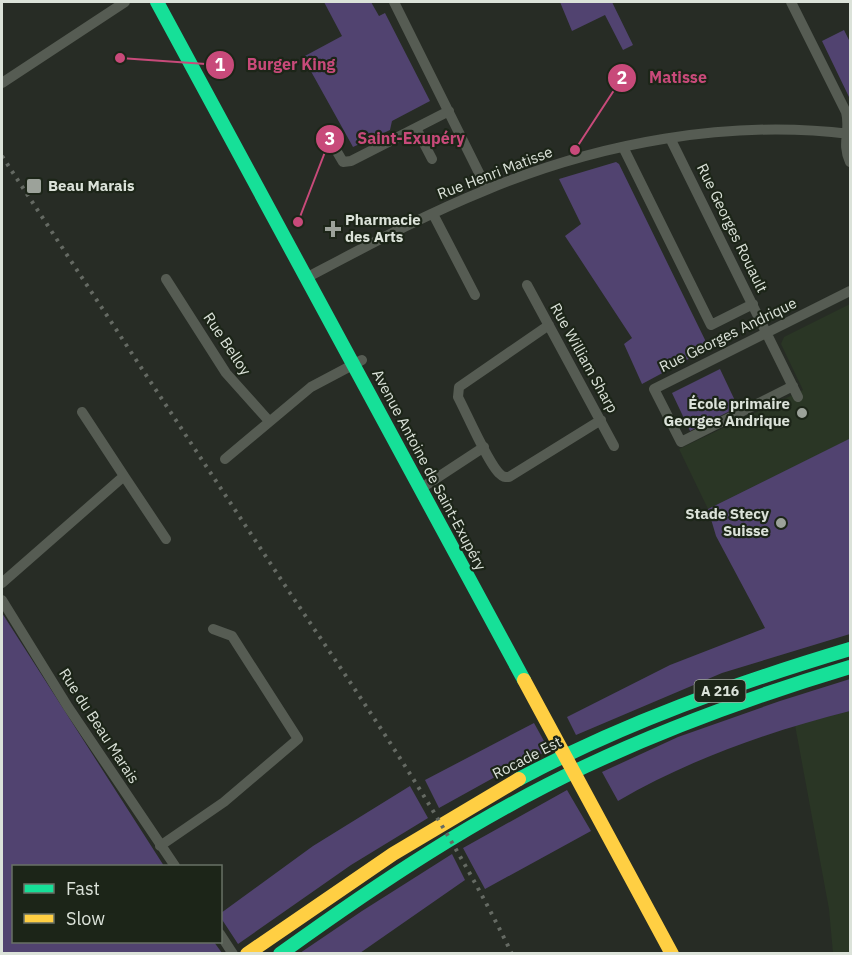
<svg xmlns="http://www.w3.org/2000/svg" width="852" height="955" font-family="'IBM Plex Sans',sans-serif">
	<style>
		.built { fill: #2a3625 }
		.green { fill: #514370 }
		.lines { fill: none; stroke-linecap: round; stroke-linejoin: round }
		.street { stroke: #565c53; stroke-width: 10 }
		.fast { stroke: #16e098; stroke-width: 14 }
		.slow { stroke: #ffcf43; stroke-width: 14 }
		.rail { stroke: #656a63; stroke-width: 4; stroke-dasharray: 3 6; stroke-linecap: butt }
		.poi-dot { fill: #9ca29a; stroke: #1c2518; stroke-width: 2 }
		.labels { text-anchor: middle; stroke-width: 4.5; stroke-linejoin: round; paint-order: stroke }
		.shield { fill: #1c2518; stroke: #a2a99f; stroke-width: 1.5 }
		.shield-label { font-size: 14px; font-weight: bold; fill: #dbe2d9 }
		.street-label { font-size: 15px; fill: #dbe2d9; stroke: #1c2518 }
		.poi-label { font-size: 15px; font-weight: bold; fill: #dbe2d9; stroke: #1c2518; text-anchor: start }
		.leader { fill: none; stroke: #c84a7a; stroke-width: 2 }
		.callout-dot { fill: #c84a7a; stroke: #1c2518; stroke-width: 2 }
		.mark-label { font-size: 18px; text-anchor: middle; font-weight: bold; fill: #fff }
		.callout-label { font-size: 16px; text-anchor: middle; font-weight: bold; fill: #c84a7a; stroke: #1c2518; stroke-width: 4.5; stroke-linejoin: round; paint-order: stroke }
	</style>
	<rect width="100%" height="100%" fill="#272c25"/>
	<!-- built -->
	<path class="built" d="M850 304V441L849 440 708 509 679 449 803 390 781 344 784 337Z
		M850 711V953H833L829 909 795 725Z"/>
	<!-- green -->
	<path class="green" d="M324 2H371L379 16 385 13 430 101 392 121 390 130 353 147 303 57 342 36Z
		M560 2H612L633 45 623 50 605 15 572 31Z
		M844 30 850 42V96L849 97 822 41Z
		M616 162 619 164 709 348 642 384 624 344 632 338 565 236 581 224 559 179Z
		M720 369 738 407 690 431 672 393Z
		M849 439 850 634 722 673 576 735 567 717 670 665 765 628 716 536 708 509Z
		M2 613 164 866H14V942H214L222 953H2Z
		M850 679V711C770 731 690 759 618 801L602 772 678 737 780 701Z
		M534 723 549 750 504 772 439 808 425 780Z
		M410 786 428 818 351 865 238 944 221 918V913L313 846Z
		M567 790 591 831 485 889 463 848Z
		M452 854 465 880 360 953H300L362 911Z"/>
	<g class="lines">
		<!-- street -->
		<path class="street" d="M394 2 487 189
			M791 2 846 112C851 131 841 143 850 162
			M2 83 125 2
			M416 128 432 159
			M326 133 343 162 351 161 449 111
			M670 138 798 397
			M623 147 711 325 753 304
			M433 214 475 295
			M306 278C365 247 424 215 486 190 599 143 728 119 850 134
			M166 279 226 373 269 421
			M527 285 614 446
			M549 325 459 387 458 397C466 412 489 465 500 474 503 477 504 477 509 477L601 420
			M793 386 681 442 654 389 850 291
			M225 459 311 387 362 360
			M124 476 166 539
			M420 489 484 447
			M2 583 124 476 82 412
			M2 600 68 707 175 866
			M160 846 224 802 298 739 232 636 213 629
			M220 934 233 954"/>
		<!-- fast -->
		<path class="fast" d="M157 2 524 680
			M519 779C624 723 736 683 850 649
			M280 954C377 884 477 817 586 766 671 726 760 694 850 667"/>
		<!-- slow -->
		<path class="slow" d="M524 680 672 954
			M247 954 393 854 519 779"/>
		<!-- rail -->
		<path class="rail" d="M2 156C98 302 194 448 290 593 368 709 451 828 512 954"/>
	</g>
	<!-- markers -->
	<g class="poi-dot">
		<rect x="26" y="178" width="16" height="16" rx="3"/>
		<path d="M330 220h6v6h6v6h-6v6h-6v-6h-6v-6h6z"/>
		<circle cx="802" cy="413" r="6"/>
		<circle cx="781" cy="523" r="6"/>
	</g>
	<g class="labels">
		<!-- shield labels -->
		<rect class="shield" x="694.5" y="680" width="51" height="22" rx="4.5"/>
		<g class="shield-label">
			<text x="720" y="696">A 216</text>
		</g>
		<!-- street labels -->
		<g class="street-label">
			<text transform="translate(495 173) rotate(-21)" y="5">Rue Henri Matisse</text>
			<text transform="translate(732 228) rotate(64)" y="5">Rue Georges Rouault</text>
			<text transform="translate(728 335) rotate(-26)" y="5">Rue Georges Andrique</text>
			<text transform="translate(227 344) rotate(56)" y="5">Rue Belloy</text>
			<text transform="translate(584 358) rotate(61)" y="5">Rue William Sharp</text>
			<text transform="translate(429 470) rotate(62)" y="5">Avenue Antoine de Saint-Exupéry</text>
			<text transform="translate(99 726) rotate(57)" y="5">Rue du Beau Marais</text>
			<text transform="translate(527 758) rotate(-27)" y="5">Rocade Est</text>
		</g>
		<!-- poi labels -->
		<g class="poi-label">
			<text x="48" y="191">Beau Marais</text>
			<text x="345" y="225">Pharmacie<tspan x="345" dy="17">des Arts</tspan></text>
			<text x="790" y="409" text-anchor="end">École primaire<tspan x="790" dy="17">Georges Andrique</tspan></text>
			<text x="769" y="519" text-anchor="end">Stade Stecy<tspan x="769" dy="17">Suisse</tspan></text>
		</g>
	</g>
	<!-- callouts -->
	<path class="leader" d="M120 58L220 65M575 150L622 78M298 222L330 139"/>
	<g class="callout-dot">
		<circle cx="120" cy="58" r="6"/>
		<circle cx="575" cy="150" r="6"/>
		<circle cx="298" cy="222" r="6"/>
		<circle cx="220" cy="65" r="15"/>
		<circle cx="622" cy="78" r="15"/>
		<circle cx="330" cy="139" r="15"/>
	</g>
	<g class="mark-label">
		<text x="220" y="71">1</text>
		<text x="622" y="84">2</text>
		<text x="330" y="145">3</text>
	</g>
	<g class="callout-label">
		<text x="291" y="70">Burger King</text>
		<text x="678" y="83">Matisse</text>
		<text x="411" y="144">Saint-Exupéry</text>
	</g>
	<!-- border -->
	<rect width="852" height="955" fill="none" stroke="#dbe2d9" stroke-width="6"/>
	<!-- legend -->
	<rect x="12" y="865" width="210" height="78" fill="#1c2518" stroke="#687165" stroke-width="1.5"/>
	<rect x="24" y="884" width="30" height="9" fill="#16e098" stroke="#687165" stroke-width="1.5"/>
	<text x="66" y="895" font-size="18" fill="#dbe2d9">Fast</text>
	<rect x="24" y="914" width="30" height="9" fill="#ffcf43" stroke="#687165" stroke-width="1.5"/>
	<text x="66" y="925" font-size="18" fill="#dbe2d9">Slow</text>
</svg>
